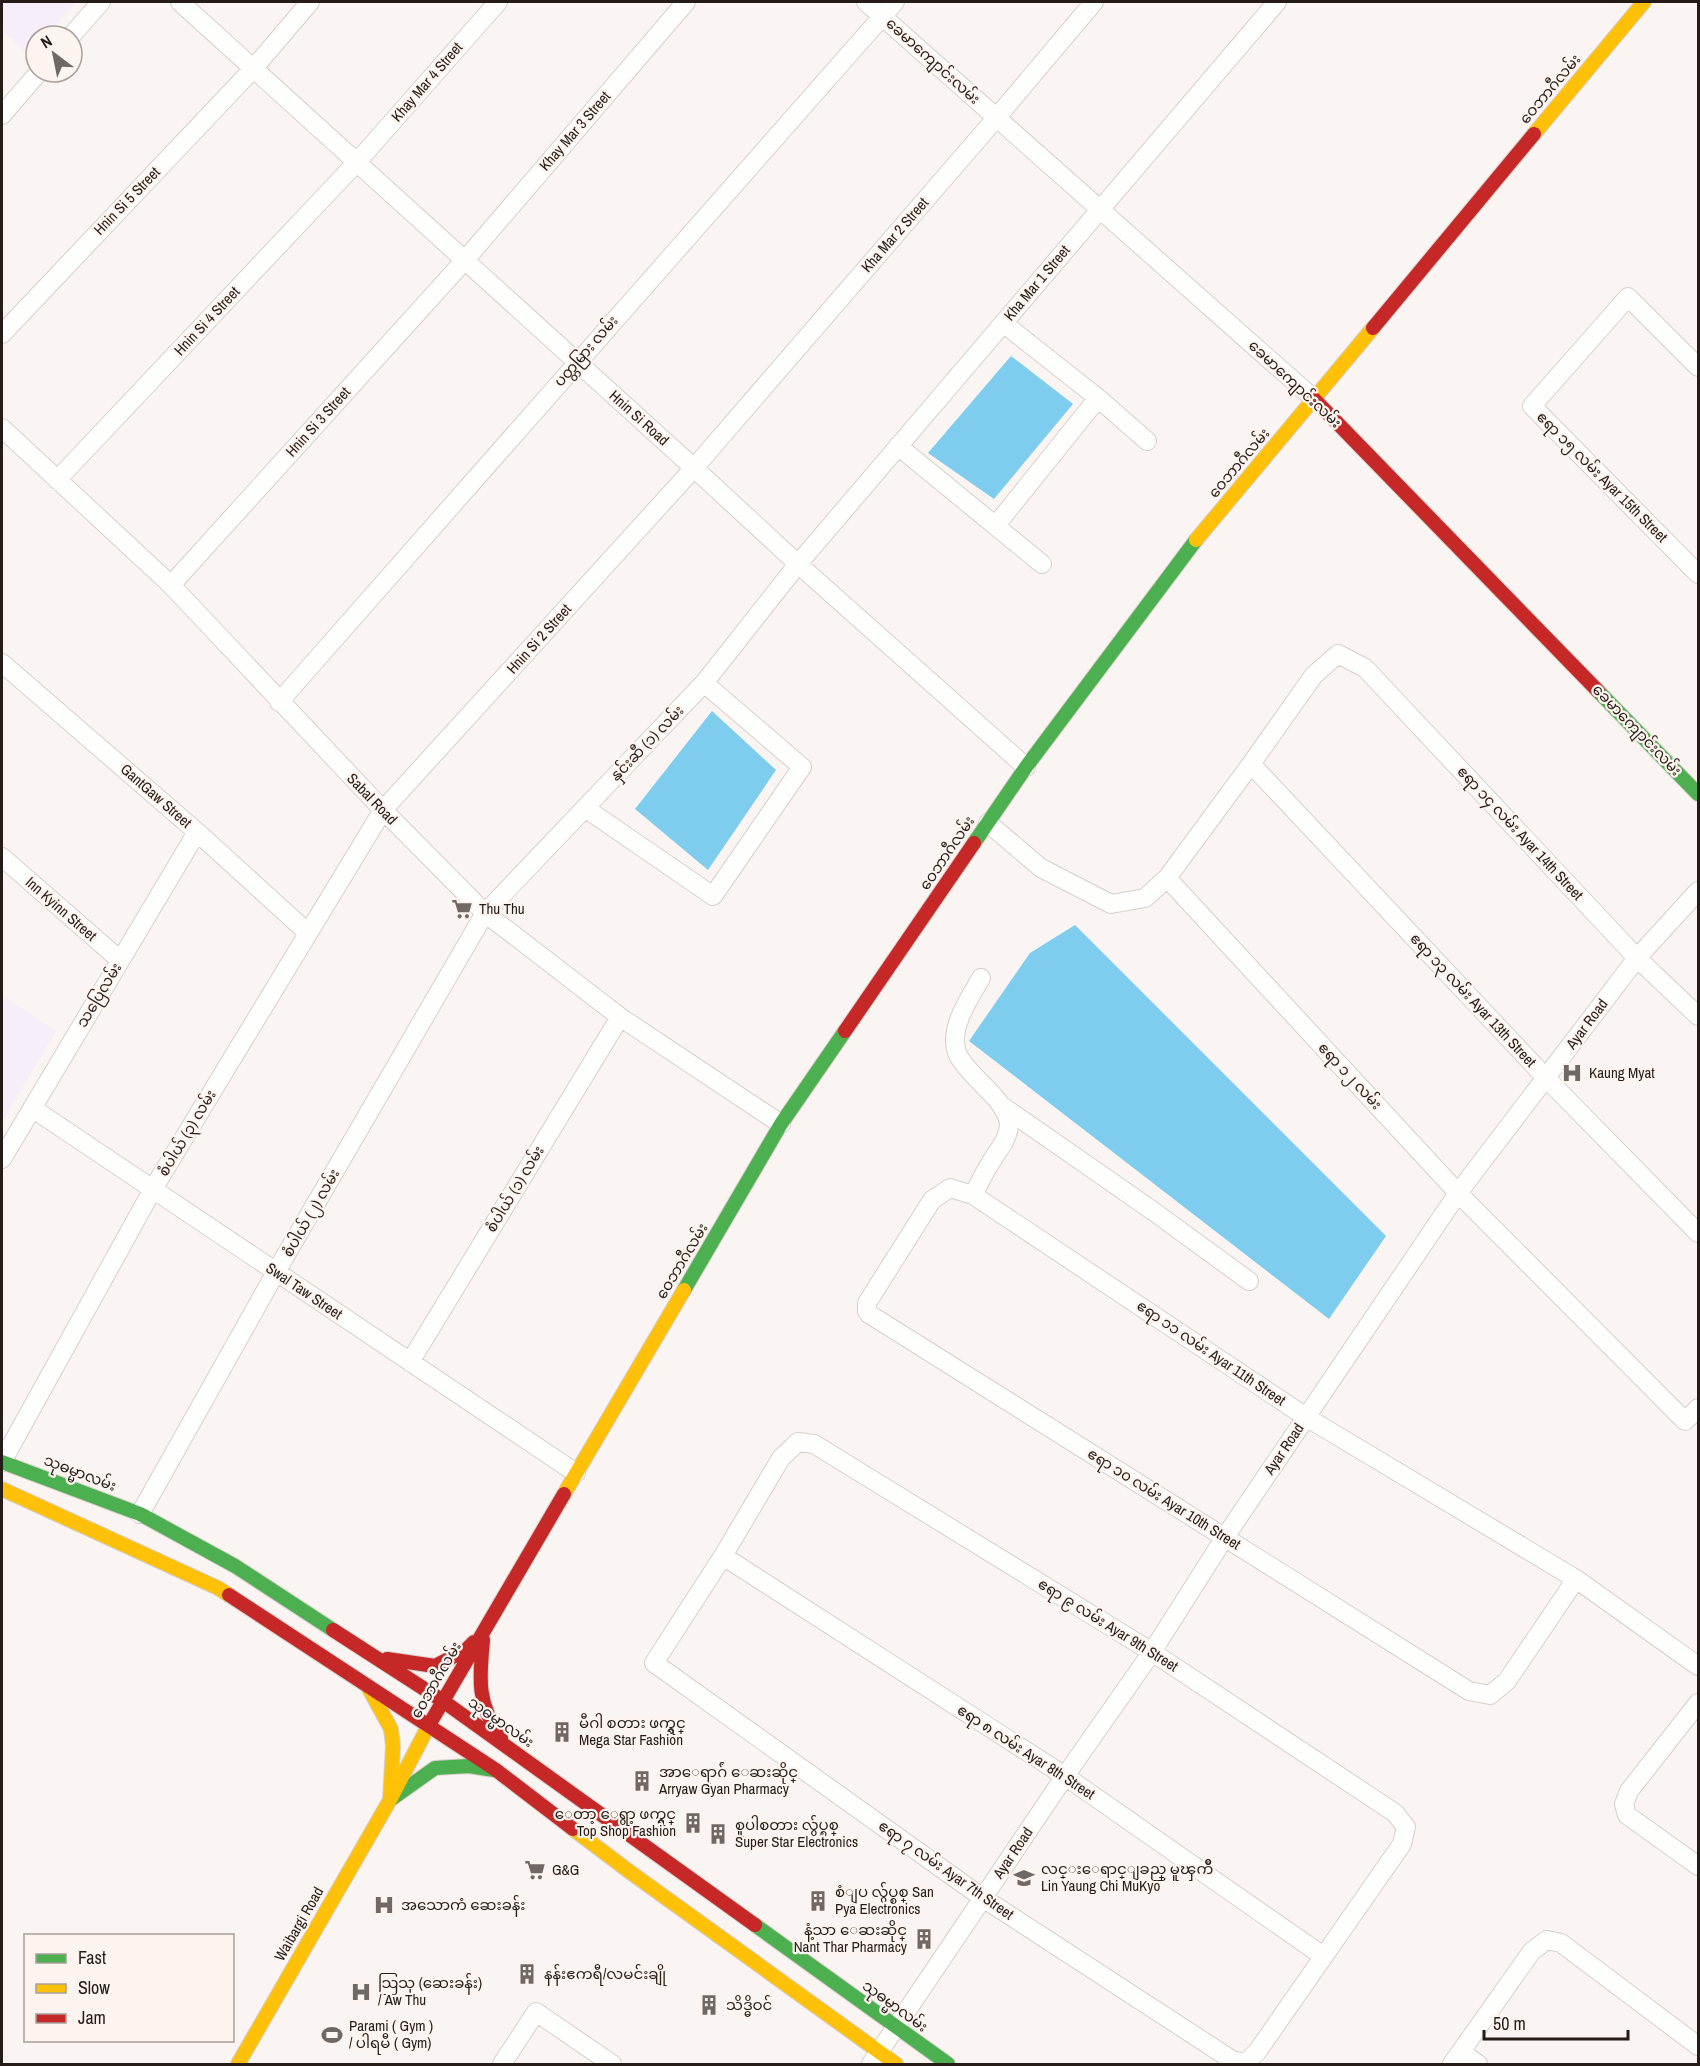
<svg xmlns="http://www.w3.org/2000/svg" width="1700" height="2066" font-family="'Archivo Narrow','Noto Sans Myanmar',sans-serif">
	<style>
		.education { fill: #f6eef8 }
		.water { fill: #7eccee }
		.lines { fill: none; stroke-linecap: round; stroke-linejoin: round }
		.street-casing { stroke: #d6cfcb; stroke-width: 20 }
		.fast-casing { stroke: #d6cfcb; stroke-width: 16 }
		.slow-casing { stroke: #d6cfcb; stroke-width: 16 }
		.jam-casing { stroke: #d6cfcb; stroke-width: 16 }
		.street { stroke: #fefefd; stroke-width: 18 }
		.fast { stroke: #4caf50; stroke-width: 14 }
		.slow { stroke: #ffc107; stroke-width: 14 }
		.jam { stroke: #c62828; stroke-width: 14 }
		.labels { text-anchor: middle; stroke-width: 4.5; stroke-linejoin: round; paint-order: stroke }
		.street-label { font-size: 15px; fill: #251c18; stroke: #fef4ef }
		.poi-label { font-size: 15px; fill: #251c18; stroke: #fef4ef; text-anchor: start }
	</style>
	<rect width="100%" height="100%" fill="#faf5f2"/>
	<!-- education -->
	<path class="education" d="M2 2H76L46 36H36V47L29 55 2 30Z
		M2 995 56 1031 2 1122Z"/>
	<!-- water -->
	<path class="water" d="M1011 356 1073 404 994 499 928 453Z
		M712 711 776 770 708 870 635 809Z
		M1075 925 1386 1236 1329 1319 969 1041 1030 953Z"/>
	<g class="lines">
		<!-- street casing -->
		<g class="street-casing">
			<path id="street" d="M180 2 694 468 798 564 1026 767
				M866 2 1314 399
				M71 36 101 2
				M2 115 39 72
				M1003 323 1098 398 1147 441
				M2 334 253 69 310 2
				M1698 367 1628 297 1532 406 1698 574
				M2 428 171 585 383 810 485 913 620 1017 781 1124
				M898 446 1042 564
				M57 480 357 162 498 2
				M996 525 1098 398
				M171 585 465 260 686 2
				M2 663 197 832 308 933
				M279 702 895 2
				M1251 764 1546 1078 1698 1233
				M585 808 713 896 802 767 704 683
				M988 823 1041 868 1111 904 1145 898 1167 878 1458 1193 1685 1421 1698 1408
				M2 857 120 960
				M1167 878 1251 764 1314 675 1338 654 1365 668 1637 958 1698 1016
				M1002 1106 1153 1211 1249 1281
				M32 1108 576 1473
				M2 1159 197 832
				M973 1195C979 1184 984 1173 991 1162 998 1150 1008 1140 1009 1125 1009 1116 1003 1108 998 1101 986 1086 967 1072 958 1055 947 1030 969 999 981 978
				M410 1362 620 1017
				M798 1442 814 1444 1152 1652 1395 1813 1406 1827 1402 1844 1257 2052 1245 2063 1232 2060 983 1898 654 1663 723 1556 781 1458Z
				M2 1462 153 1189 383 810 694 468 997 117 1094 2
				M140 1514 276 1272 485 913 704 683 798 564 1277 2
				M723 1556 1065 1776 1323 1956
				M1576 1579 1507 1681 1490 1695 1469 1691 869 1314 867 1311V1303L932 1200 950 1188 973 1195 1306 1417 1576 1579 1698 1666
				M1698 1703 1629 1791 1624 1804 1627 1815 1698 1866
				M1461 2052 1478 2064
				M502 2064 536 2012 612 2064
				M871 2064 1065 1776 1152 1652 1225 1537 1458 1193 1637 958 1698 891
				M1452 2064 1532 1951 1547 1940 1561 1943 1698 2046"/>
		</g>
		<!-- fast casing -->
		<g class="fast-casing">
			<path id="fast" d="M1598 691 1698 794
				M974 843 1026 767 1196 540
				M684 1290 781 1124 845 1031
				M2 1462 140 1514 235 1566 333 1630
				M390 1800 435 1768 469 1766 494 1770
				M755 1925 948 2064"/>
		</g>
		<!-- slow casing -->
		<g class="slow-casing">
			<path id="slow" d="M1534 134 1644 2
				M1196 540 1373 328
				M2 1489 218 1588 229 1595
				M564 1494 684 1290
				M368 1687 391 1729 393 1746 390 1800
				M573 1829 630 1872 896 2064
				M238 2064 390 1800 429 1725"/>
		</g>
		<!-- jam casing -->
		<g class="jam-casing">
			<path id="jam" d="M1373 328 1534 134
				M1314 399 1598 691
				M845 1031 974 843
				M229 1595 496 1770 573 1829
				M333 1630 443 1701 755 1925
				M483 1640C479 1680 477 1704 501 1738
				M387 1659 435 1666 466 1650 474 1642
				M429 1725 564 1494"/>
		</g>
		<!-- street -->
		<use href="#street" class="street"/>
		<!-- fast -->
		<use href="#fast" class="fast"/>
		<!-- slow -->
		<use href="#slow" class="slow"/>
		<!-- jam -->
		<use href="#jam" class="jam"/>
	</g>
	<!-- icons -->
	<defs>
		<g id="supermarket-bare" transform="scale(1.62)"><path d="M-6-5.5h2.5l.6 2H6L4.5 2H-2.5L-4.4-4H-6ZM-1.5 3.2a1.3 1.3 0 1 0 .1 0ZM3 3.2a1.3 1.3 0 1 0 .1 0Z" fill="#706864" stroke="#fef4ef" stroke-width="2.5" paint-order="stroke"/></g>
		<g id="hospital-bare" transform="scale(1.62)"><path d="M-5-5h3v3.5h4V-5h3V5h-3V1.5h-4V5h-3Z" fill="#706864" stroke="#fef4ef" stroke-width="2.5" paint-order="stroke"/></g>
		<g id="building-bare" transform="scale(1.62)"><path d="M-4-6H4V6H1V3H-1V6H-4ZM-2.5-4.3h1.7v1.8h-1.7ZM.8-4.3h1.7v1.8H.8ZM-2.5-1h1.7V.8h-1.7ZM.8-1h1.7V.8H.8Z" fill="#706864" stroke="#fef4ef" stroke-width="2.5" paint-order="stroke"/></g>
		<g id="school-bare" transform="scale(1.62)"><path d="M0-5L7-2L0 1L-7-2ZM-4 1L0 2.5L4 1V4Q0 6-4 4Z" fill="#706864" stroke="#fef4ef" stroke-width="2.5" paint-order="stroke"/></g>
		<g id="stadium-bare" transform="scale(1.62)"><path d="M0-5a6.5 5 0 1 0 0 10a6.5 5 0 1 0 0-10ZM-3.5-1.8h7v3.6h-7Z" fill="#706864" stroke="#fef4ef" stroke-width="2.5" paint-order="stroke"/></g>
	</defs>
	<g fill-rule="evenodd">
		<use href="#supermarket-bare" x="462" y="909"/>
		<use href="#hospital-bare" x="1572" y="1073"/>
		<use href="#building-bare" x="562" y="1732"/>
		<use href="#building-bare" x="642" y="1781"/>
		<use href="#building-bare" x="693" y="1823"/>
		<use href="#building-bare" x="718" y="1834"/>
		<use href="#supermarket-bare" x="535" y="1870"/>
		<use href="#school-bare" x="1024" y="1878"/>
		<use href="#building-bare" x="818" y="1901"/>
		<use href="#hospital-bare" x="384" y="1905"/>
		<use href="#building-bare" x="924" y="1939"/>
		<use href="#building-bare" x="527" y="1974"/>
		<use href="#hospital-bare" x="361" y="1992"/>
		<use href="#building-bare" x="709" y="2005"/>
		<use href="#stadium-bare" x="332" y="2035"/>
	</g>
	<g class="labels">
		<!-- street labels -->
		<g class="street-label">
			<text transform="translate(933 61) rotate(42)" y="5">ခေမာကျောင်းလမ်း</text>
			<text transform="translate(427 82) rotate(-49)" y="5">Khay Mar 4 Street</text>
			<text transform="translate(1550 89) rotate(-50)" y="5">ဝေဘာဂီလမ်း</text>
			<text transform="translate(575 131) rotate(-49)" y="5">Khay Mar 3 Street</text>
			<text transform="translate(127 201) rotate(-46)" y="5">Hnin Si 5 Street</text>
			<text transform="translate(895 235) rotate(-49)" y="5">Kha Mar 2 Street</text>
			<text transform="translate(1037 283) rotate(-50)" y="5">Kha Mar 1 Street</text>
			<text transform="translate(207 321) rotate(-47)" y="5">Hnin Si 4 Street</text>
			<text transform="translate(586 351) rotate(-49)" y="5">ပတ္တမြား လမ်း</text>
			<text transform="translate(1295 384) rotate(43)" y="5">ခေမာကျောင်းလမ်း</text>
			<text transform="translate(639 418) rotate(42)" y="5">Hnin Si Road</text>
			<text transform="translate(318 422) rotate(-48)" y="5">Hnin Si 3 Street</text>
			<text transform="translate(1239 463) rotate(-50)" y="5">ဝေဘာဂီလမ်း</text>
			<text transform="translate(1602 477) rotate(45)" y="5">ဧရာ ၁၅ လမ်း Ayar 15th Street</text>
			<text transform="translate(539 639) rotate(-48)" y="5">Hnin Si 2 Street</text>
			<text transform="translate(1637 730) rotate(46)" y="5">ခေမာကျောင်းလမ်း</text>
			<text transform="translate(647 743) rotate(-46)" y="5">နှင်းဆီ (၁) လမ်း</text>
			<text transform="translate(156 796) rotate(41)" y="5">GantGaw Street</text>
			<text transform="translate(372 799) rotate(46)" y="5">Sabal Road</text>
			<text transform="translate(1520 833) rotate(47)" y="5">ဧရာ ၁၄ လမ်း Ayar 14th Street</text>
			<text transform="translate(947 853) rotate(-56)" y="5">ဝေဘာဂီလမ်း</text>
			<text transform="translate(61 909) rotate(41)" y="5">Inn Kyinn Street</text>
			<text transform="translate(99 995) rotate(-59)" y="5">သပြေလမ်း</text>
			<text transform="translate(1473 1000) rotate(47)" y="5">ဧရာ ၁၃ လမ်း Ayar 13th Street</text>
			<text transform="translate(1587 1024) rotate(-53)" y="5">Ayar Road</text>
			<text transform="translate(1350 1076) rotate(47)" y="5">ဧရာ ၁၂ လမ်း</text>
			<text transform="translate(187 1133) rotate(-59)" y="5">စံပါယ် (၃) လမ်း</text>
			<text transform="translate(515 1189) rotate(-59)" y="5">စံပါယ် (၁) လမ်း</text>
			<text transform="translate(311 1213) rotate(-60)" y="5">စံပါယ် (၂) လမ်း</text>
			<text transform="translate(682 1261) rotate(-59)" y="5">ဝေဘာဂီလမ်း</text>
			<text transform="translate(304 1291) rotate(34)" y="5">Swal Taw Street</text>
			<text transform="translate(1211 1353) rotate(34)" y="5">ဧရာ ၁၁ လမ်း Ayar 11th Street</text>
			<text transform="translate(1284 1449) rotate(-56)" y="5">Ayar Road</text>
			<text transform="translate(80 1473) rotate(21)" y="5">သုဓမ္မာလမ်း</text>
			<text transform="translate(1164 1499) rotate(32)" y="5">ဧရာ ၁၀ လမ်း Ayar 10th Street</text>
			<text transform="translate(1108 1625) rotate(32)" y="5">ဧရာ ၉ လမ်း Ayar 9th Street</text>
			<text transform="translate(436 1680) rotate(-60)" y="5">ဝေဘာဂီလမ်း</text>
			<text transform="translate(501 1722) rotate(35)" y="5">သုဓမ္မာလမ်း</text>
			<text transform="translate(1026 1752) rotate(33)" y="5">ဧရာ ၈ လမ်း Ayar 8th Street</text>
			<text transform="translate(1013 1853) rotate(-56)" y="5">Ayar Road</text>
			<text transform="translate(946 1870) rotate(35)" y="5">ဧရာ ၇ လမ်း Ayar 7th Street</text>
			<text transform="translate(299 1924) rotate(-60)" y="5">Waibargi Road</text>
			<text transform="translate(895 2006) rotate(36)" y="5">သုဓမ္မာလမ်း</text>
		</g>
		<!-- poi labels -->
		<g class="poi-label">
			<text x="479" y="914">Thu Thu</text>
			<text x="1589" y="1078">Kaung Myat</text>
			<text x="579" y="1728">မီဂါ စတား ဖက္ရွင္<tspan x="579" dy="17">Mega Star Fashion</tspan></text>
			<text x="659" y="1777">အာေရာဂ်ံ ေဆးဆိုင္<tspan x="659" dy="17">Arryaw Gyan Pharmacy</tspan></text>
			<text x="676" y="1819" text-anchor="end">ေတာ့ ေရွာ့ ဖက္ရွင္<tspan x="676" dy="17">Top Shop Fashion</tspan></text>
			<text x="735" y="1830">စူပါစတား လ်ွပ္စစ္<tspan x="735" dy="17">Super Star Electronics</tspan></text>
			<text x="1041" y="1874">လင္းေရာင္ျခည္ မူၾကိဳ<tspan x="1041" dy="17">Lin Yaung Chi MuKyo</tspan></text>
			<text x="552" y="1875">G&amp;G</text>
			<text x="835" y="1897">စံျပ လ်ွပ္စစ္ San<tspan x="835" dy="17">Pya Electronics</tspan></text>
			<text x="401" y="1910">အသောကံ ဆေးခန်း</text>
			<text x="907" y="1935" text-anchor="end">နံ့သာ ေဆးဆိုင္<tspan x="907" dy="17">Nant Thar Pharmacy</tspan></text>
			<text x="544" y="1979">နန်းဧကရီ/လမင်းချို</text>
			<text x="378" y="1988">သြသု (ဆေးခန်း)<tspan x="378" dy="17">/ Aw Thu</tspan></text>
			<text x="726" y="2010">သိဒ္ဓိဝင်</text>
			<text x="349" y="2031">Parami ( Gym )<tspan x="349" dy="17">/ ပါရမီ ( Gym)</tspan></text>
		</g>
	</g>
	<!-- border -->
	<rect width="1700" height="2066" fill="none" stroke="#251c18" stroke-width="6"/>
	<!-- legend -->
	<rect x="24" y="1934" width="210" height="108" fill="#fef4ef" stroke="#a79e99" stroke-width="1.5"/>
	<rect x="36" y="1954" width="30" height="9" fill="#4caf50" stroke="#a79e99" stroke-width="1.5"/>
	<text x="78" y="1964" font-size="18" fill="#251c18">Fast</text>
	<rect x="36" y="1984" width="30" height="9" fill="#ffc107" stroke="#a79e99" stroke-width="1.5"/>
	<text x="78" y="1994" font-size="18" fill="#251c18">Slow</text>
	<rect x="36" y="2014" width="30" height="9" fill="#c62828" stroke="#a79e99" stroke-width="1.5"/>
	<text x="78" y="2024" font-size="18" fill="#251c18">Jam</text>
	<!-- north arrow -->
	<g transform="translate(54 54) rotate(328)"><circle r="28" fill="#fef4ef" stroke="#a79e99" stroke-width="1.5"/>
	<path d="M0-4.5L10 22L0 15L-10 22Z" fill="#706864"/>
	<text y="-9" font-size="16" font-weight="bold" text-anchor="middle" fill="#251c18">N</text>
	</g>
	<!-- scale -->
	<path d="M1484 2030v9h144v-9" fill="none" stroke="#251c18" stroke-width="3"/>
	<text x="1493" y="2030" font-size="18" fill="#251c18" stroke="#fef4ef" stroke-width="4.5" paint-order="stroke">50 m</text>
</svg>
